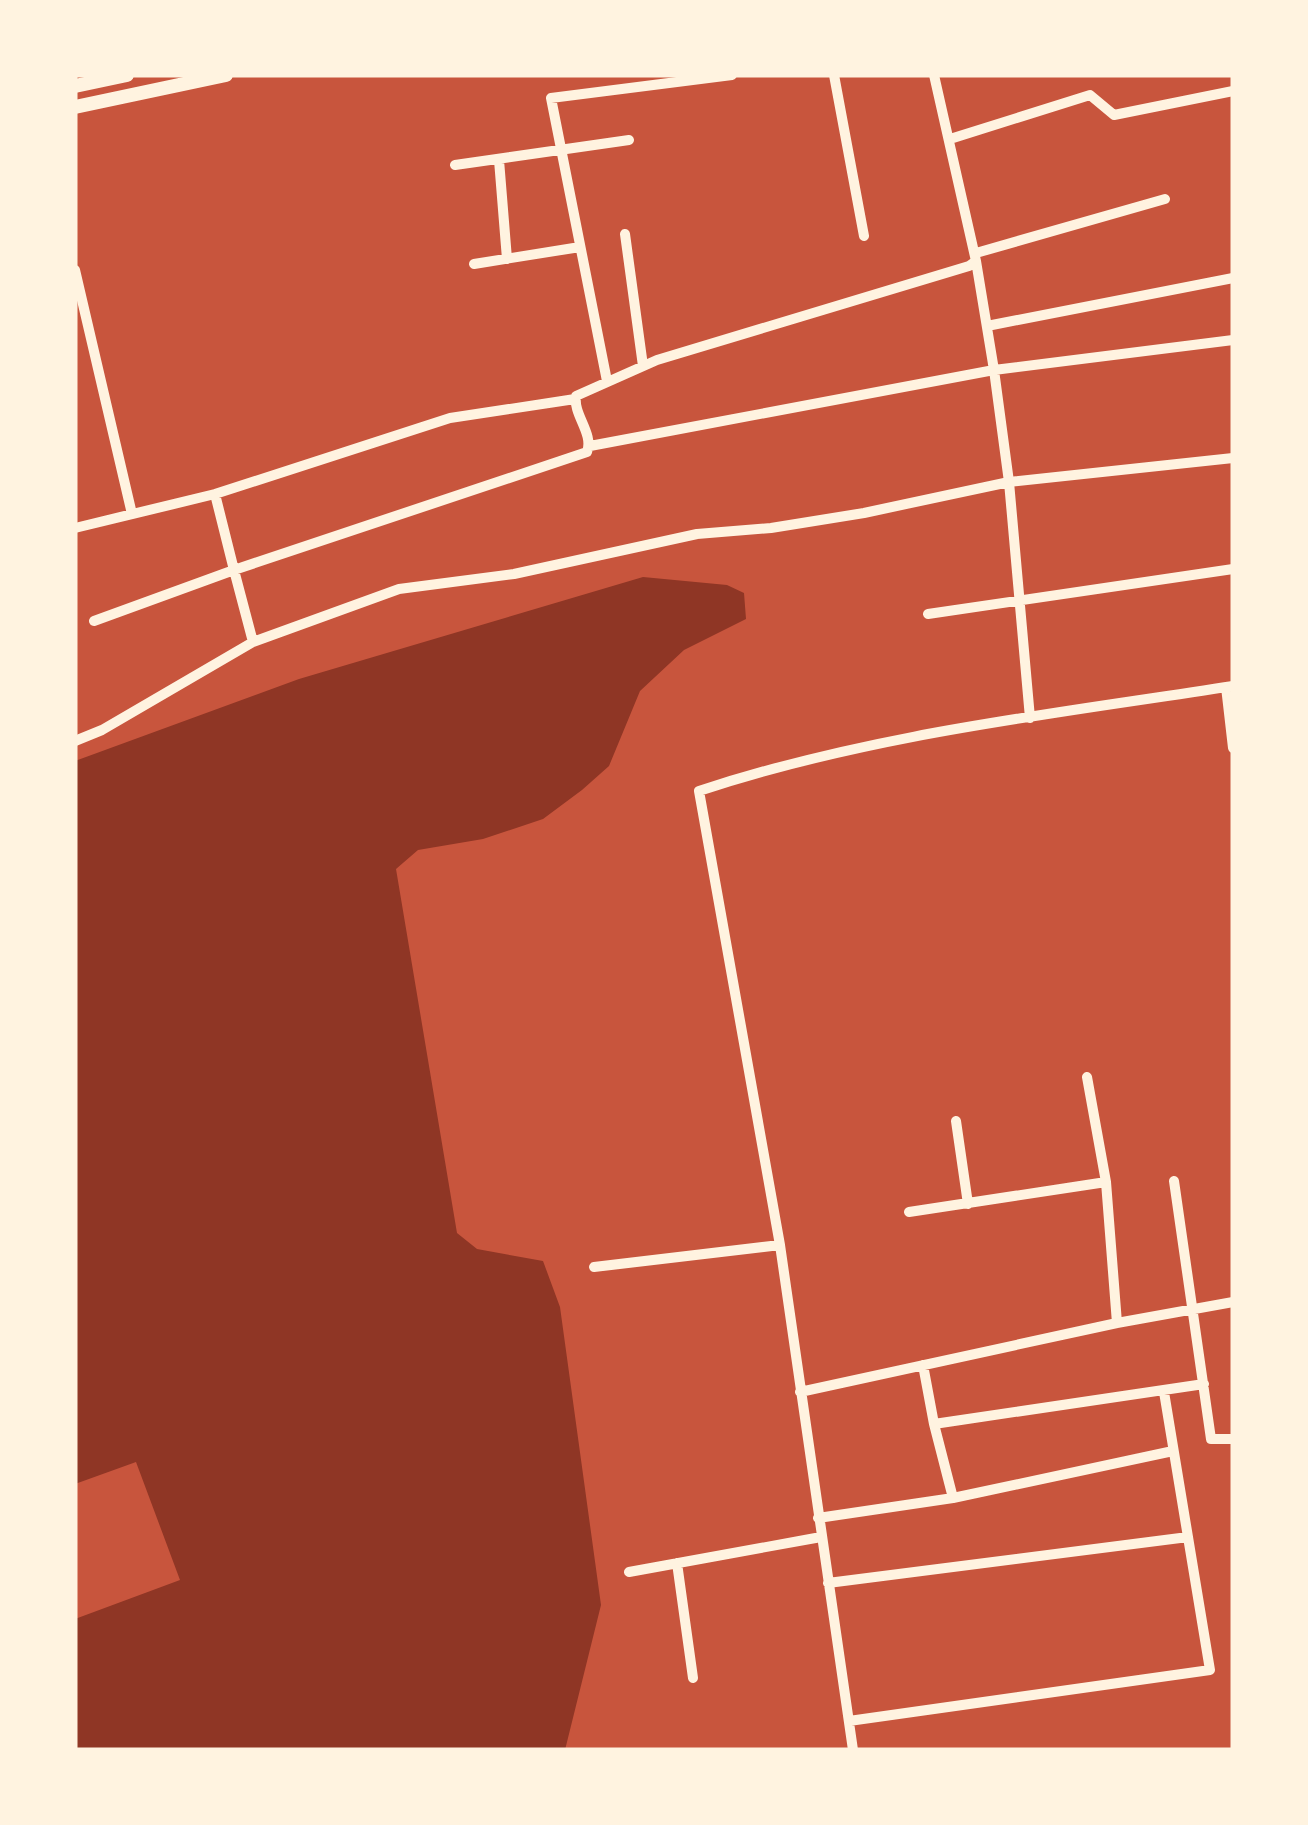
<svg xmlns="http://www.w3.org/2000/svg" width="1308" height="1825" font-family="Barlow,sans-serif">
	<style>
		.water { fill: #8f3625 }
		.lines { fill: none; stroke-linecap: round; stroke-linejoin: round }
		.minor { stroke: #fff3e0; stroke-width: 10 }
		.tertiary { stroke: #fff3e0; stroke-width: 14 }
	</style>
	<rect width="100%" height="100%" fill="#c8553d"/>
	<!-- water -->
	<path class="water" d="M643 577 727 585 744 593 746 619 684 650 640 691 609 766 582 790 543 819 483 839 418 850 396 869 457 1233 477 1249 543 1261 560 1307 601 1605 565 1750H75V1619L180 1580 136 1462 75 1484V761L299 679Z"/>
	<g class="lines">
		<!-- minor -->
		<path class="minor" d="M834 75 864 236
			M950 139 1090 95 1114 115 1233 91
			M499 160 507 259
			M455 165 629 140
			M625 234 643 366
			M976 253 1165 199
			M976 261 994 370 1233 340
			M474 264 580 247
			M75 270 132 514
			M987 326 1233 278
			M607 381 551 98 732 75
			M590 446 994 370 1009 482 1030 718
			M75 528 215 494 450 418 575 399
			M928 614 1233 569
			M94 621 234 570 215 494
			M253 642 399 589 514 574 697 534 771 528 864 513 1009 482 1233 458
			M1226 687 1233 748
			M75 741 102 730 253 642 234 570 587 452C594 433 573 415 576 396L657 360 969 266 976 261 934 75
			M1087 1077 1106 1182
			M956 1121 968 1204
			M1174 1181 1211 1439H1233
			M909 1212 1106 1182 1117 1323
			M594 1267 780 1245
			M923 1365 934 1424 1204 1384
			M800 1392 1117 1323 1233 1302
			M953 1498 1173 1451
			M818 1518 953 1498 934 1424
			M677 1563 693 1678
			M629 1572 821 1537
			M828 1583 1188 1537
			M849 1721 1210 1670 1164 1392
			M853 1750 780 1245 699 791C871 734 1054 714 1233 686"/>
		<!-- tertiary -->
		<path class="tertiary" d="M75 86 127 75
			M75 107 226 75"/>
	</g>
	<!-- border -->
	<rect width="1308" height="1825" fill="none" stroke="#fff3e0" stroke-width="155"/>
</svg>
